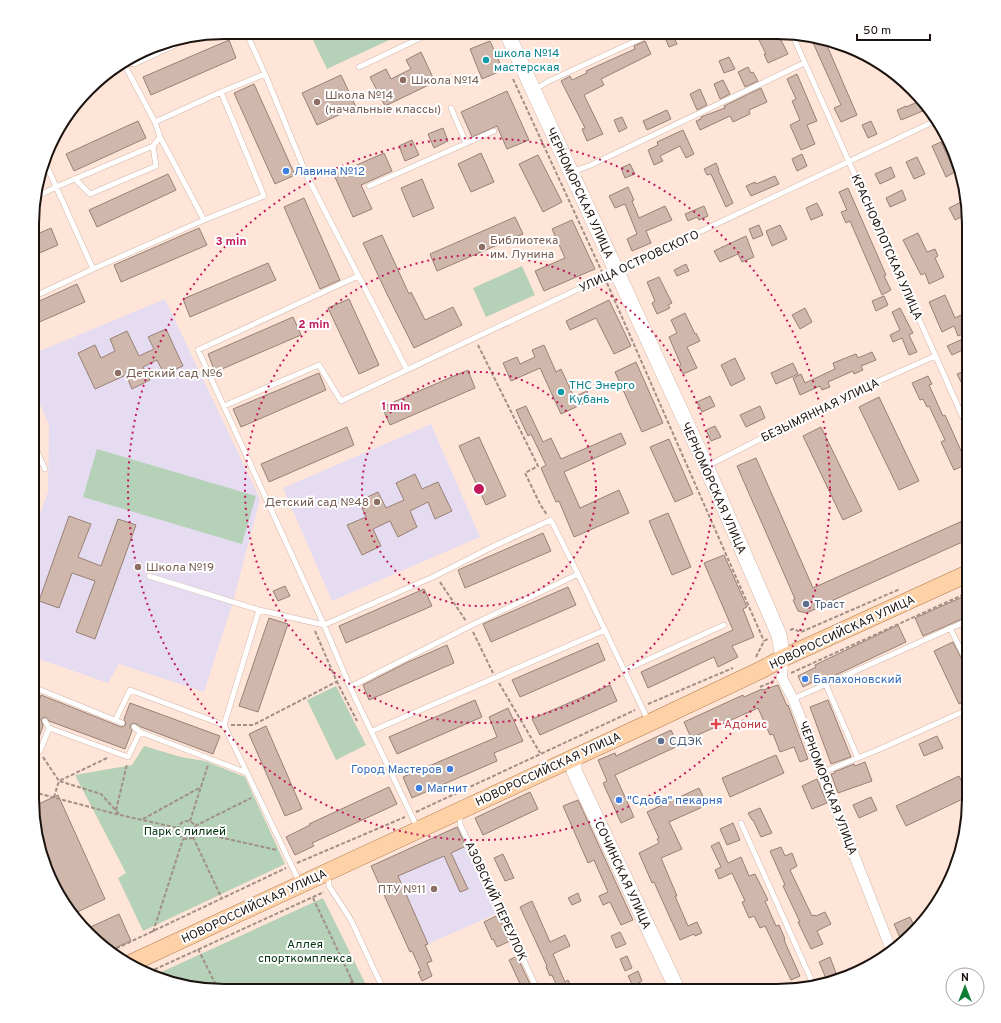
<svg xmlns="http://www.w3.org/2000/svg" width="1001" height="1023" font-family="Overpass,sans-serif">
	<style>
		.education { fill: #e6dcf1 }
		.green { fill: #b5d1b7 }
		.building { fill: #d0b7ab; stroke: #978074 }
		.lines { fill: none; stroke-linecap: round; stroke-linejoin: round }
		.service-casing { stroke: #d0b7aa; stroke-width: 6 }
		.minor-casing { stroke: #d0b7aa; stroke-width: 11 }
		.secondary-casing { stroke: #d0b7aa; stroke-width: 16 }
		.primary-casing { stroke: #af7a4c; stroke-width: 18 }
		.path { stroke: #a28f86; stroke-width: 2; stroke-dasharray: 4 2; stroke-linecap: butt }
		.service { stroke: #fff; stroke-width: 5 }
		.minor { stroke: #fff; stroke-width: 10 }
		.secondary { stroke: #fff; stroke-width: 15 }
		.primary { stroke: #fed1a7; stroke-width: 17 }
		.ring { fill: none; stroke: #c2185b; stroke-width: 2; stroke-dasharray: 2 4 }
		.culture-dot { fill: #0f9aa8; stroke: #fff; stroke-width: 1.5 }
		.education-dot { fill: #8d6e63; stroke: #fff; stroke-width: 1.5 }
		.shop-dot { fill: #3f7fe0; stroke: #fff; stroke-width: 1.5 }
		.service-dot { fill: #5c6f8a; stroke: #fff; stroke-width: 1.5 }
		.health-dot { fill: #e0444e; stroke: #fff; stroke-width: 1.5 }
		.labels { text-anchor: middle; stroke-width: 4; stroke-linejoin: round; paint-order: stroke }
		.culture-label { font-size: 12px; fill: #0d838f; stroke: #fff; text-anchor: start }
		.education-label { font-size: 12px; fill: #785e54; stroke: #fff; text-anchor: start }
		.shop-label { font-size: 12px; fill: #366cbe; stroke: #fff; text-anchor: start }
		.street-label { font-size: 12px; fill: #1c130f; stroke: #fff }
		.service-label { font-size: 12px; fill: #4e5e75; stroke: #fff; text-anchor: start }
		.health-label { font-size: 12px; fill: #be3a42; stroke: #fff; text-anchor: start }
		.park-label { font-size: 12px; fill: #03340f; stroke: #fff }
		.rim { fill: none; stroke: #1c130f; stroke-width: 2 }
		.centre { fill: #c2185b; stroke: #fff; stroke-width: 2 }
		.ring-label { font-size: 12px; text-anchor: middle; font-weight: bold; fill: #c2185b; stroke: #fff; stroke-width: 4; stroke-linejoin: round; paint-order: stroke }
	</style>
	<rect width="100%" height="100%" fill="#ffe5d8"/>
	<!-- education -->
	<path class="education" d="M165 299 260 499 233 602 204 692 119 664 108 683 33 657 34 531 48 492 49 425 35 393V353Z
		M431 424 480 537 332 601 283 488Z
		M459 826 498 913 410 952 371 866Z"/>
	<!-- green -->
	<path class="green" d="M309 32 404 33 327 69Z
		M522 266 535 295 486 317 473 288Z
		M97 449 256 496 242 544 83 497Z
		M336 686 366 745 336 760 307 700Z
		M144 746 181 757 205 761 245 777 285 864 143 931 118 878 126 873 75 775 132 765Z
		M323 898 369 991H211L157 974Z"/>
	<!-- building -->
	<path class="building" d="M663 33H672L677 44 669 47Z
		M773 34H778L788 54 768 63 764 54H766L759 40Z
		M810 36 825 41 857 115 841 122 834 108 841 105Z
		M229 40 236 58 151 95 143 77Z
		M490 41 503 70 482 79 470 49Z
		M645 41 651 54 601 79 604 85 584 95 603 134 587 141 582 129 585 128 561 81 570 76 572 80 587 73 586 71 635 49 634 46Z
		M421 52 435 82 385 106 370 77 386 69 391 79 411 69 406 60Z
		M729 57 735 69 724 73 719 61Z
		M748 67 751 73 753 72 758 81 745 87 738 72Z
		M797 74 817 121 807 125 815 144 801 150 790 125 800 120 792 101 796 99 787 79Z
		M341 75 356 107 317 125 302 93Z
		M723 80 730 94 720 99 714 84Z
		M254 84 295 175 275 184 234 93Z
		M761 88 767 102 749 110 750 114 733 122 730 116 700 130 696 121 701 119V117L725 108 724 106Z
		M700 89 707 105 697 110 690 94Z
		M507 91 529 140 507 149 497 126 472 137 461 112Z
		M922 100 930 108 901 120 897 110 906 106V107Z
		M667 110 671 119 647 130 643 121Z
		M622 117 627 128 619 132 614 120Z
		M138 121 146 138 74 171 66 154Z
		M871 121 877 134 868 138 862 125Z
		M443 128 448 141 434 148 428 134Z
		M683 130 694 154 686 158 680 146 660 156 663 161 654 165 648 150 658 145 657 142Z
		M412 140 419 155 405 161 399 146Z
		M941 142 955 172 946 177 932 146Z
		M384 153 392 171 361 185 372 209 353 217 334 175Z
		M481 153 494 182 471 192 458 164Z
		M802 154 807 166 797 171 792 159Z
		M538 155 562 202 543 212 519 164Z
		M917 157 925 174 914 179 906 162Z
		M716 163 719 170H718L733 203 726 207 711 174 707 175 704 169Z
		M630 164 635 174 625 178 621 168Z
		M891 167 895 177 880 184 875 174Z
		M168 174 176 190 97 227 89 210Z
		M775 176 779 184 751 196 746 186 755 182 756 184Z
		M422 179 434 208 413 217 401 188Z
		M628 187 634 200 632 201 639 218 665 206 672 220 646 231 651 243 632 251 627 239 637 234 625 204 615 208 609 196Z
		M848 188 886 275 884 276 891 290 882 295 850 221 846 223 841 212 847 210 839 192Z
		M902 190 906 200 890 207 886 198Z
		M304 198 340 280 320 289 284 207Z
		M963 201 969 213 955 220 949 208Z
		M817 203 823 215 811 220 806 208Z
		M704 206 708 216 699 220 697 217 688 221 685 214Z
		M515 217 523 234 437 271 430 254Z
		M572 220 595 269 544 291 535 271 565 258 552 229Z
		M759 225 763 235 753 239 749 229Z
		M780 225 787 239 772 246 766 231Z
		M51 228 58 245 35 255V235Z
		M199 228 207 245 121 282 114 265Z
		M918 233 927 252 935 249 938 256 935 258 944 277 929 284 925 273 921 275 903 240Z
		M382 235 409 294 411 292 425 320 453 307 462 325 414 348 386 292 363 243Z
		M746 236 754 257 742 262 738 254 720 262 714 251Z
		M268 263 276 280 190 317 183 299Z
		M686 264 689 271 677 276 674 270Z
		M659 277 672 303 668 305 670 308 657 314 652 303 655 301 647 282Z
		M77 284 85 302 35 324V303Z
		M945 295 955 318 969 311V321L966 322 969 331 958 336 954 326 942 332 929 302Z
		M884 296 888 305 876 311 872 301Z
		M349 299 379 365 359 374 328 308Z
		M609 300 631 346 614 354 596 318 570 330 566 321Z
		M805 308 812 322 800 329 792 315Z
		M900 308 913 333 909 335 917 352 909 355 902 338 893 342 890 335 900 330 892 312Z
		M685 313 695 334 696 333 700 341 687 347 697 368 683 374 679 366 681 365 669 337 677 333 671 320Z
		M293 317 301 335 215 372 208 354Z
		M166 329 183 366 164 374 157 360 143 367 150 380 132 389 126 375 95 389 78 353 95 345 101 358 115 351 110 339 127 331 139 356 154 349 148 337Z
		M963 339 967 348 952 355 947 346Z
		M544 345 556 372 561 369 574 397 587 391 591 400 561 414 540 368 511 381 503 363 517 357 520 364 535 357 532 350Z
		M872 352 876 360 861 366 863 370 854 374 853 371 828 382 830 387 822 390 820 386 800 395 793 378 801 374 805 383 835 369 833 363 856 354 858 358Z
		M735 358 745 379 731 386 721 365Z
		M636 362 663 423 642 432 615 372Z
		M793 363 798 374 776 384 771 373Z
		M969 369V378L961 382 957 374Z
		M468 370 475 388 390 425 382 407Z
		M319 373 326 390 241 427 233 409Z
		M928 376 932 384 929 385 943 416 945 415 967 464 954 470 941 442 945 440 929 406 927 407 923 399 920 400 912 383Z
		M710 396 715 406 702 412 697 402Z
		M879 397 919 481 899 490 859 407Z
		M526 406 543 442 551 438 561 459 621 433 626 444 564 472 580 508 619 490 629 513 574 537 559 501 556 502 541 468 546 465 531 434 528 436 516 410Z
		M760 406 765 418 746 427 740 415Z
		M715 426 721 437 711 441 706 430Z
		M347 427 354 445 269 482 261 464Z
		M821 427 862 511 843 520 803 436Z
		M479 437 506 496 486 505 459 446Z
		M669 439 693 494 675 502 650 447Z
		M756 458 813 588 969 518V539L818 607V608L806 613 798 611 793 600 795 599 737 466Z
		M415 474 422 489 438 482 452 511 435 519 428 502 410 511 417 527 398 537 390 521 373 529 381 546 362 555 347 525 366 517 359 501 378 492 386 508 404 500 396 483Z
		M668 513 691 567 672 575 649 521Z
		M69 516 91 524 78 557 101 566 118 519 136 525 95 639 76 632 95 581 72 573 59 608 39 601Z
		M543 533 551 551 465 588 458 570Z
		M724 555 747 607 743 609 754 637 732 646 738 657 718 667 714 657 648 688 641 672 733 630 704 563Z
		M285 586 290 596 278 601 273 591Z
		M568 587 576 605 491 642 483 624Z
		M424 589 432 606 346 643 339 626Z
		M969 594V616L923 636 915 618Z
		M269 618 288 624 258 712 239 706Z
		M898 625 906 642 823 681 821 678 803 687 798 676 816 667 815 665Z
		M953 642 969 674V699L959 704 934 651Z
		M598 643 605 660 520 697 512 680Z
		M447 645 454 663 369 700 363 685 406 663Z
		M610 685 617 701 540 735 532 719Z
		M778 685 787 706 788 705 808 759 800 762 794 747 780 752 773 734 770 735 758 708 691 738 684 722 743 695 744 697 762 689 763 690Z
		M41 695 121 727 124 726 126 724 124 719 130 703 220 736 213 754 141 727 136 724 133 723 130 726 132 731 125 749 49 721 47 718 45 717 41 719 43 726 36 746 33 745V720L38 718V714L35 712Z
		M475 700 482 717 397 754 389 737Z
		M828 700 851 757 831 764 810 707Z
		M508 708 523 741 494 753 497 761 412 798 403 777 497 737 489 717Z
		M266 726 302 809 285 816 249 734Z
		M671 730 678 746 615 775 634 817 621 823 603 783 607 781 598 760 615 753 616 756Z
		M937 736 943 748 924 756 919 744Z
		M776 755 784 773 730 797 722 778Z
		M865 762 872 781 838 793 831 774 835 773 834 772 854 764 855 766Z
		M959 776 969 796 906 826 896 806Z
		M817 779 827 803 812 809 802 786Z
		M389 787 397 804 312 843 314 846 295 855 286 837 310 825 309 824Z
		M699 788 707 805 669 822 682 849 661 858 677 896H675L688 926 697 922 702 933 695 936 694 934 680 940 654 882 652 883 639 853 659 843 657 839 659 838 647 812Z
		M530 792 538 809 483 835 475 818Z
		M58 795 105 899 71 915 42 861 32 812V807Z
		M871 797 877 810 859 818 853 805Z
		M578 800 633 920 621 925 610 902 603 905 599 896 608 892 594 860 588 863 563 806Z
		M760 808 772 833 761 837 753 820H752L748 813Z
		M733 823 740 840 727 845 720 829Z
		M457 827 466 846 451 853 468 889 460 892 444 856 398 876 428 944 425 945 432 961 427 963 432 976 422 981 418 972 421 971 412 951 410 952 371 866Z
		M719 842 728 863 741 857 749 876 755 874 768 900 765 901 776 926 779 925 785 939 784 940 800 976 791 980 765 926 760 928 754 916 749 918 742 902 745 901 732 873 719 879 715 870 721 867 711 846Z
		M781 847 785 856 792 853 797 866 790 870 812 916 815 915 816 916 825 912 831 924 817 931 823 944 811 949 798 922H800L783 886 785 885 770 851Z
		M503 854 514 878 505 881 494 858Z
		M578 893 581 901 572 905 568 898Z
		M532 901 550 942 565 935 570 946 553 954 565 982 568 980 573 991H559L552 975 550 976 546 967 547 966 520 907Z
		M119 914 131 941 110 950 86 929Z
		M498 915 510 941 497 947 493 939 492 940 484 922Z
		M910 917 915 928 902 942 894 924Z
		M620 932 626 944 616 948 611 936Z
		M517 956 530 984 522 988 509 960Z
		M627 956 632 968 625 971 620 959Z
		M830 957 839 981 828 983 819 962Z
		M638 971 642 981 633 986 628 976Z"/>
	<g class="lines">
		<!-- service casing -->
		<g class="service-casing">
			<path id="service" d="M246 32 265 74 307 176 407 370
				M792 34 969 431
				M124 64 155 122 221 92
				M359 67 431 33
				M536 89 547 82 653 33
				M451 108 466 143
				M160 137 204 220 264 196 221 92 265 74
				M45 162 93 269 204 220
				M572 172 591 165 804 63
				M75 179 90 194 156 166 153 146
				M369 186 494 131
				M36 197 56 187 153 146 160 137 155 122
				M358 276 198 350 324 625 435 576 494 546 551 520 578 574 648 720
				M35 296 93 269
				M224 406 319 365 341 401 937 120
				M34 445 45 469
				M707 466 843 397 935 356
				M149 576 259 610 224 725
				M259 610 324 625 350 687 418 829
				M950 628 969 666
				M625 670 724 625
				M826 685 858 758
				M350 687 470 626 578 574
				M793 699 969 620
				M33 700 38 689 122 723
				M33 716H34
				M116 719 130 690 224 725 247 773
				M49 728 128 757 140 732 134 727
				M372 731 605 630
				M140 732 247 773 300 883
				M33 749 40 751 49 728 45 721
				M821 773 880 749 969 709
				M460 815V824L538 991
				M741 823 814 986
				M328 874 329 886 351 920 384 991"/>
		</g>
		<!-- minor casing -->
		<g class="minor-casing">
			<path id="minor" d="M783 658 782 678 793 699 892 952"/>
		</g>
		<!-- secondary casing -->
		<g class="secondary-casing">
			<path id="secondary" d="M507 33 706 466 779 635 783 658
				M133 59 172 41
				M574 757V771L678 991"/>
		</g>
		<!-- primary casing -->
		<g class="primary-casing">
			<path id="primary" d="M127 965 649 723 761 670 783 658 969 573"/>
		</g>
		<!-- path -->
		<path class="path" d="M513 79 602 272
			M607 283 764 641
			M478 345 538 466 525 473 540 504 547 515
			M440 582 466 621
			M790 630 793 629 801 632 900 589
			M315 631 337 682 357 721
			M473 632 493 673
			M756 657 764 641 768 639
			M791 673 969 592
			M499 683 540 753
			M760 687 774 681
			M648 704 733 668
			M231 725H253L338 681
			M43 757 59 781 54 797
			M107 758 59 781 101 794 119 814
			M33 792 120 815 178 828
			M116 810 127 764
			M416 812 635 710
			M143 819 201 787
			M178 830a9 9 0 1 1 18 0a9 9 0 1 1-18 0Z
			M190 821 208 765
			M195 826 251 798
			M196 832 277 850
			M193 837 222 899
			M297 863 405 817
			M313 898 357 991
			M153 932 183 839
			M198 949 219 991
			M111 951 286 868
			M149 972 324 892
			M351 991V978"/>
		<!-- service -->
		<use href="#service" class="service"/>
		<!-- minor -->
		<use href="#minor" class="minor"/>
		<!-- secondary -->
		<use href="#secondary" class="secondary"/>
		<!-- primary -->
		<use href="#primary" class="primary"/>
	</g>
	<!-- distance rings -->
	<g class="ring">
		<circle cx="479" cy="489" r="117"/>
		<circle cx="479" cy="489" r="234"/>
		<circle cx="479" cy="489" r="351"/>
	</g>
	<!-- markers -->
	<g class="culture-dot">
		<circle cx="486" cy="60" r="4"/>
		<circle cx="561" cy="392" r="4"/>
	</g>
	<g class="education-dot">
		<circle cx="403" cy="80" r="4"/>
		<circle cx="317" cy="102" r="4"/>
		<circle cx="482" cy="247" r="4"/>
		<circle cx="118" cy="373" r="4"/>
		<circle cx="377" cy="502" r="4"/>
		<circle cx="138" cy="567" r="4"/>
		<circle cx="434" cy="889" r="4"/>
	</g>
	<g class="shop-dot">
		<circle cx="286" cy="171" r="4"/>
		<circle cx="805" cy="679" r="4"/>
		<circle cx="450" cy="769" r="4"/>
		<circle cx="419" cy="788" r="4"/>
		<circle cx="619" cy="800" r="4"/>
	</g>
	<g class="service-dot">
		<circle cx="806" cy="604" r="4"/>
		<circle cx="661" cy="741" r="4"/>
	</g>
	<path class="health-dot" d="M714 718h4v4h4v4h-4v4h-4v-4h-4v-4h4z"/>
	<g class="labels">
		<!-- culture labels -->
		<g class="culture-label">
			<text x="494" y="57">школа №14<tspan x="494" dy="14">мастерская</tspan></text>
			<text x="569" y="389">ТНС Энерго<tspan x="569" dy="14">Кубань</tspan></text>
		</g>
		<!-- education labels -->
		<g class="education-label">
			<text x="411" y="84">Школа №14</text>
			<text x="325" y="99">Школа №14<tspan x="325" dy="14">(начальные классы)</tspan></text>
			<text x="490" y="244">Библиотека<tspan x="490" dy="14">им. Лунина</tspan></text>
			<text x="126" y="377">Детский сад №6</text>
			<text x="369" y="506" text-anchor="end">Детский сад №48</text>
			<text x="146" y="571">Школа №19</text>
			<text x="426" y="893" text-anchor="end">ПТУ №11</text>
		</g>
		<!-- shop labels -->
		<g class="shop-label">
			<text x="294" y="175">Лавина №12</text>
			<text x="813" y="683">Балахоновский</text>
			<text x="442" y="773" text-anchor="end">Город Мастеров</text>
			<text x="427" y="792">Магнит</text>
			<text x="627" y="804">"Сдоба" пекарня</text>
		</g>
		<!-- street labels -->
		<g class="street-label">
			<text transform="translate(580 193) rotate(65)" y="4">ЧЕРНОМОРСКАЯ УЛИЦА</text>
			<text transform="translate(887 247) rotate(66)" y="4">КРАСНОФЛОТСКАЯ УЛИЦА</text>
			<text transform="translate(639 261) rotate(-25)" y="4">УЛИЦА ОСТРОВСКОГО</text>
			<text transform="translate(820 410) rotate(-26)" y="4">БЕЗЫМЯННАЯ УЛИЦА</text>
			<text transform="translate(714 488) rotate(66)" y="4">ЧЕРНОМОРСКАЯ УЛИЦА</text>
			<text transform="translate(842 632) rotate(-25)" y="4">НОВОРОССИЙСКАЯ УЛИЦА</text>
			<text transform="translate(548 769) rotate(-25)" y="4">НОВОРОССИЙСКАЯ УЛИЦА</text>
			<text transform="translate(828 788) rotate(69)" y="4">ЧЕРНОМОРСКАЯ УЛИЦА</text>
			<text transform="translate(623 875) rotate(65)" y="4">СОЧИНСКАЯ УЛИЦА</text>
			<text transform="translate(496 901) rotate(65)" y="4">АЗОВСКИЙ ПЕРЕУЛОК</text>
			<text transform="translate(254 906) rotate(-25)" y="4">НОВОРОССИЙСКАЯ УЛИЦА</text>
		</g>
		<!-- service labels -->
		<g class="service-label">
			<text x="814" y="608">Траст</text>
			<text x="669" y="745">СДЭК</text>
		</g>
		<!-- health labels -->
		<g class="health-label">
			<text x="724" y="728">Адонис</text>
		</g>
		<!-- park labels -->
		<g class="park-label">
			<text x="185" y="835">Парк с лилией</text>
			<text x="305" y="948">Аллея<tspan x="305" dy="14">спорткомплекса</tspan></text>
		</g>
	</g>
	<!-- crop -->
	<path d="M0 0H1001V1023H0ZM224 39H777A185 185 0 0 1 962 224V799A185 185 0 0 1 777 984H224A185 185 0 0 1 39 799V224A185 185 0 0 1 224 39Z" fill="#fff" fill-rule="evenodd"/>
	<path class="rim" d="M224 39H777A185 185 0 0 1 962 224V799A185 185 0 0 1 777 984H224A185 185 0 0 1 39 799V224A185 185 0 0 1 224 39Z"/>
	<circle cx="479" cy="489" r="6" class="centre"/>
	<g class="ring-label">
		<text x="231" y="245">3 min</text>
		<text x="314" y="328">2 min</text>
		<text x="396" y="410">1 min</text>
	</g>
	<!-- north arrow -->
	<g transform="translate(965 987)"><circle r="19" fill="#ffffff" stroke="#a4a19f"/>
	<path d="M0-3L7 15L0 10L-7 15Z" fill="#0e7e34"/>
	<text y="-6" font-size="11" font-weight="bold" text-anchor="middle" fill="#1c130f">N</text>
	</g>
	<!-- scale -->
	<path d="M857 34v6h73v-6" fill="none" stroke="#1c130f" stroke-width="2"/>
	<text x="863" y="34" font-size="12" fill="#1c130f" stroke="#ffffff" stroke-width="3" paint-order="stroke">50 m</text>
</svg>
